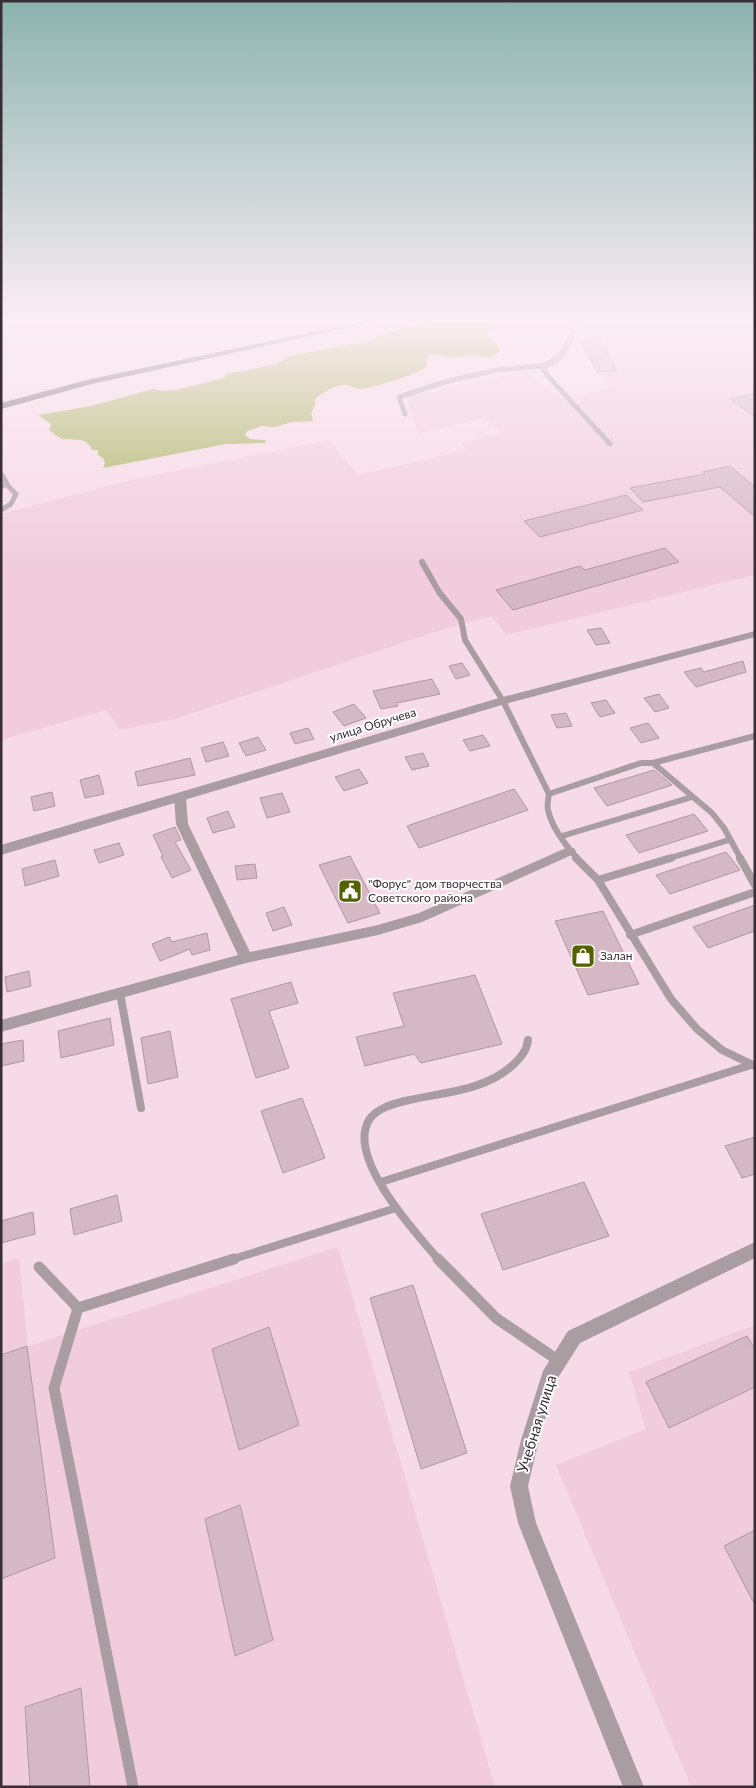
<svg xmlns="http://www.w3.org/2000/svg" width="756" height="1788" font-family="Lato,sans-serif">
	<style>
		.built { fill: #f0ccdc }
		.water { fill: #a2b159 }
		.building { fill: #d4b8c4; stroke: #b196a2 }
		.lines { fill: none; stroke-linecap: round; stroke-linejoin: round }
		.service-far3 { stroke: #aa9da2; stroke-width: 5 }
		.service-far2 { stroke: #aa9da2; stroke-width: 6 }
		.service-far1 { stroke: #aa9da2; stroke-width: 8 }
		.service { stroke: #aa9da2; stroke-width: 11 }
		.minor { fill: #aa9da2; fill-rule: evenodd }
		.tertiary { fill: #aa9da2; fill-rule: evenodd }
		.trunk { fill: #705964; fill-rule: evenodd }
		.labels { text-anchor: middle; stroke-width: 4; stroke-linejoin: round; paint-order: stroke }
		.street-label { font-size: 12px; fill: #392e33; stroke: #fff }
		.poi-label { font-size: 12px; fill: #392e33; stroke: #fff; text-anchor: start }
		.near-street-label { font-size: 15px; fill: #392e33; stroke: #fff }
	</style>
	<rect width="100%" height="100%" fill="#f7dae7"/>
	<!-- built -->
	<path class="built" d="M586 322H755V575L506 635 492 616 447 628 175 719 120 730 106 710 1 740V514L140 478 329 440 358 475 466 450 461 443 501 433 484 417 419 433 406 397 526 371 561 399 611 388 597 372 581 338V327Z
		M338 1247 495 1787H1V1263L19 1258 28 1346Z
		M755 1325V1787H691L556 1465 646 1429 629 1372Z"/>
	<!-- water -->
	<path class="water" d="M427 322H495L494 328 488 332V336L499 347 500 351 490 358 472 355 452 358 432 354 426 359 427 366C419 374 373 388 361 389 355 389 351 386 346 385 336 384 321 393 314 400L316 403 311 413 313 421 292 422 275 427 262 426 247 431 245 435 250 439 265 440 266 443 226 444 103 468 105 463 103 458 98 455V450H92C86 436 76 441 63 439 58 438 54 433 49 430L51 424 38 415 91 406 153 389 161 391 176 390 224 378 227 374 277 364 290 356 304 353 375 340 377 336Z"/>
	<!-- building -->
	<path class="building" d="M601 341 617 371 597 372 582 342Z
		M755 393V417L730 399Z
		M730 466 755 487V517L720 487 643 502 630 488 705 474 703 472Z
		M626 495 643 510 540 537 524 521Z
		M665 548 679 562 513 610 496 590 580 566 585 570Z
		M601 628 610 643 596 645 587 630Z
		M743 661 746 672 696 687 684 672 701 668 704 672Z
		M462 663 470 675 456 679 449 666Z
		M432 679 440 694 397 703 398 706 381 709 373 691Z
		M659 694 669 708 655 712 644 698Z
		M606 700 615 713 600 717 591 703Z
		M354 704 366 718 344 726 333 712Z
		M566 713 572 726 557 728 551 715Z
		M648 723 659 738 641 743 630 728Z
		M308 728 314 739 295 744 290 733Z
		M483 735 490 746 470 751 463 740Z
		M258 737 266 750 246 756 239 743Z
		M223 742 229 756 206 762 201 748Z
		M423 753 429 766 412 770 405 757Z
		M190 758 195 775 138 786 135 772Z
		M359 769 368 783 344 791 335 777Z
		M654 770 672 785 607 806 594 788Z
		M99 775 104 794 85 798 80 780Z
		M514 789 528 810 419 848 407 826Z
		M52 792 55 806 34 811 31 797Z
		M282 793 290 812 267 818 260 798Z
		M228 811 235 827 213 833 207 818Z
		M694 814 708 831 639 853 626 835Z
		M175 827 181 840 175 842 191 870 172 878 161 857 163 856 153 835Z
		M119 843 124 855 99 863 94 850Z
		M726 852 740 870 670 894 656 875Z
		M350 856 380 913 348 923 319 865Z
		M55 860 59 876 25 886 22 869Z
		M255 864 257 878 237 880 235 866Z
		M755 905V931L708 948 693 927Z
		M284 907 292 925 273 931 266 913Z
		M603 911 639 984 588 995 555 921Z
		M207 933 210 950 192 955 190 949 160 961 152 944 169 937 172 942Z
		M29 971 31 986 7 992 5 977Z
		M475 975 502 1044 421 1063 414 1054 365 1066 356 1037 404 1026 393 993Z
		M291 982 298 1003 269 1011 289 1068 256 1078 231 999Z
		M110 1018 114 1045 61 1058 58 1031Z
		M170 1031 178 1077 148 1084 141 1038Z
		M23 1040 24 1061 1 1066V1044Z
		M302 1098 325 1158 283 1173 261 1111Z
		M755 1137V1174L742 1178 725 1146Z
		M584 1182 609 1236 503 1270 481 1214Z
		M117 1195 122 1221 74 1235 70 1209Z
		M33 1212 35 1234 1 1243V1221Z
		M413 1285 467 1453 421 1469 370 1298Z
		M269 1327 299 1425 239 1450 212 1349Z
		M747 1336 755 1349V1387L669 1428 646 1382Z
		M27 1346 55 1558 1 1579V1355Z
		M240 1505 273 1640 235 1656 205 1519Z
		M755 1530V1605L724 1546Z
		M81 1688 90 1787H30L25 1707Z"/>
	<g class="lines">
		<!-- service-far3 -->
		<path class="service-far3" d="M405 414 399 397 448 381 497 370 542 366 547 375 610 444
			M1 510 11 504 16 494 6 484"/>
		<!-- service-far2 -->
		<path class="service-far2" d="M422 562 439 592 461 619 465 640 503 701 549 794C548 799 547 805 548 810 552 827 566 846 578 859
			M653 763 712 813 724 828 741 859
			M549 794 641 763H653L755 736
			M562 836 692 797
			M667 859 729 840"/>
		<!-- service-far1 -->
		<path class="service-far1" d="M576 858 598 880 671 999 697 1029 722 1050 755 1066
			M740 858 755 885
			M598 880 671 858
			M630 935 755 892
			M120 993 141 1108
			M381 1182 751 1065
			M230 1260 396 1208
			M439 1260C416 1233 346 1158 369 1120 377 1108 393 1104 405 1101 442 1092 483 1092 513 1065 520 1058 527 1051 528 1040"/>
		<!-- service -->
		<path class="service" d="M438 1259 496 1318 559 1361
			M39 1267 78 1308
			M133 1787 54 1388 78 1308 234 1259"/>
		<!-- minor -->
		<path class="minor" d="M575 322H582C571 340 566 370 539 368V364C567 354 561 344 575 322Z
			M1 473H4L10 484 1 490Z
			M180 793 186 797 188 824 250 952 378 925 419 913 566 848H574L576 851 574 854 422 922 378 935 246 963 1 1032V1020L238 955 176 824 174 797Z"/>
		<!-- tertiary -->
		<path class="tertiary" d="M755 631V637L505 704 1 855V845L499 698Z
			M755 1242V1258L580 1343 556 1381 539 1440 528 1486 536 1523 644 1787H623L518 1523 510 1486 521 1440 543 1371 568 1331Z"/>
		<!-- trunk -->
		<path class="trunk" d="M360 322H374L92 384 1 409V403L91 379Z"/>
	</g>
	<!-- sky -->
	<linearGradient id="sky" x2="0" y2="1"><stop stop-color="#8cb3af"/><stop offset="0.56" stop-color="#fbeef4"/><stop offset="1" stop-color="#fbeef4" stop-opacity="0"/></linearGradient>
	<rect width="756" height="572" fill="url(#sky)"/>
	<!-- icons -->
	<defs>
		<g id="civic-square" transform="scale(1.25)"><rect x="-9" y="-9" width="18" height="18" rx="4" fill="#556100" stroke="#fff"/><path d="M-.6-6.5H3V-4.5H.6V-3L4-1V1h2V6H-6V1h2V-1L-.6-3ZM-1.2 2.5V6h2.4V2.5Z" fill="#fff"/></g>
		<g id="shop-square" transform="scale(1.25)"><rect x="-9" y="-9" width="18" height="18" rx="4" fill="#556100" stroke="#fff"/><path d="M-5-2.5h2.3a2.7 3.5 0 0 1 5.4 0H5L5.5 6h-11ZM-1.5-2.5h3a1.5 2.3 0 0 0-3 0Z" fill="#fff"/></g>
	</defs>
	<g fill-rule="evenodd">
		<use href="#civic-square" x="350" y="891"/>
		<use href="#shop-square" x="583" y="956"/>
	</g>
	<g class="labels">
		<!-- street labels -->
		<g class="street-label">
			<text transform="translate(373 725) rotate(-17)" y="4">улица Обручева</text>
		</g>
		<!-- poi labels -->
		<g class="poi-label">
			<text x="368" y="888">"Форус" дом творчества<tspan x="368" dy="14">Советского района</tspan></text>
			<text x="600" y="960">Залан</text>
		</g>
		<!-- near-street labels -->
		<g class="near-street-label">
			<text transform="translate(537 1424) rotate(-73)" y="5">Учебная улица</text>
		</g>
	</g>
	<!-- border -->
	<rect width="756" height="1788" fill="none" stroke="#392e33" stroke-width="5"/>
</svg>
